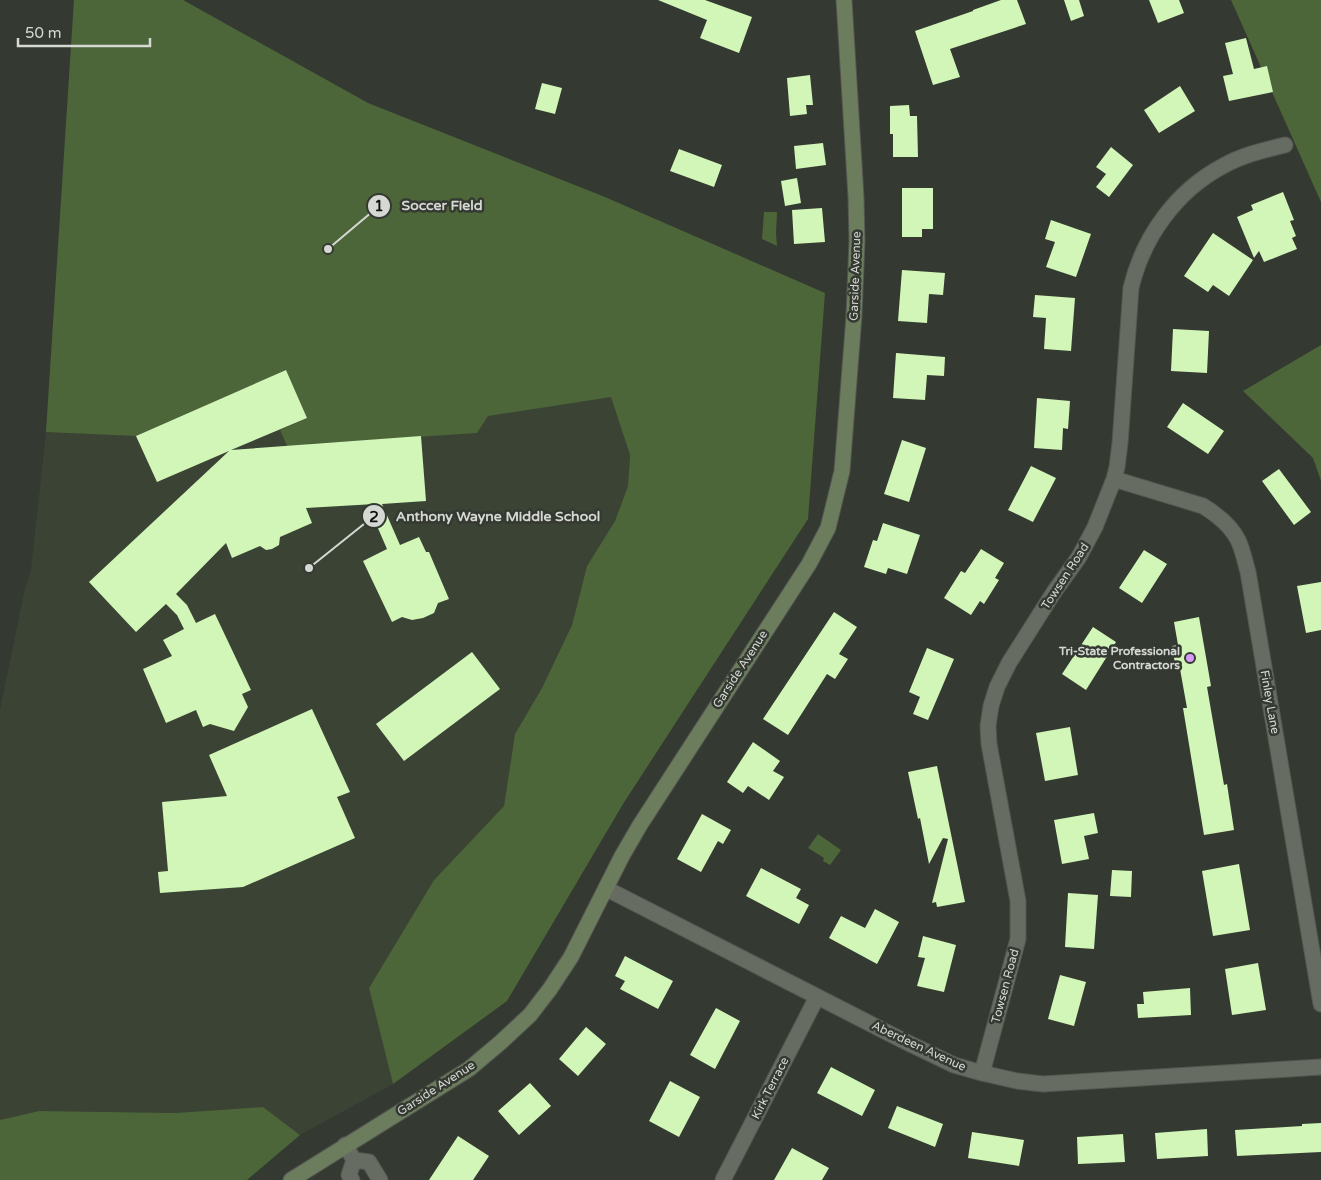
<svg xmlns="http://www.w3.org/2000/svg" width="1321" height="1180" font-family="'Varela Round',sans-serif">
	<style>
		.built { fill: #3b4335 }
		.green { fill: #4c6639 }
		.building { fill: #d1f6b7 }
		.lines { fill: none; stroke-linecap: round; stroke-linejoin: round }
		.street-casing { stroke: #545751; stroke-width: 17 }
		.secondary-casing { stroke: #545751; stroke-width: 17 }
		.street { stroke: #676c63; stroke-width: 15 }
		.secondary { stroke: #6c7d5e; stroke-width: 15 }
		.poi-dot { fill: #d79bf9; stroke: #343931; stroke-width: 2 }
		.labels { text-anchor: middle; stroke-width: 5; stroke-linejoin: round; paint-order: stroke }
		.street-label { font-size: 12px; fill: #d5d8d3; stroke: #343931 }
		.poi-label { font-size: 12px; font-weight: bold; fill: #d5d8d3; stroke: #343931; text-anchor: end }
		.leader { fill: none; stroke: #d5d8d3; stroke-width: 2 }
		.callout-dot { fill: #d5d8d3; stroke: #343931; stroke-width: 2 }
		.mark-label { font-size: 15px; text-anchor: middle; font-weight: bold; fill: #111 }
		.callout-label { font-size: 14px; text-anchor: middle; font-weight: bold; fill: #d5d8d3; stroke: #343931; stroke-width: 5; stroke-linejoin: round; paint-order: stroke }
	</style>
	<rect width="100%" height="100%" fill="#343931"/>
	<!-- built -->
	<path class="built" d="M74 0H183L368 103 611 396 630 455 628 486 615 521 587 566 572 625 542 688 515 734 504 806 434 880 369 988 393 1084 300 1135 263 1107 175 1113 39 1111 0 1120V710L25 588 31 570 46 432Z"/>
	<!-- green -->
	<path class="green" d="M74 0H183L368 103 605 197 825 293 808 519 623 804 507 1001 393 1084 369 988 434 880 504 806 515 734 542 688 572 625 587 566 615 521 628 486 630 455 611 397 488 416 477 433 308 444 290 452 280 430 307 418 286 370 136 436 46 432Z
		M1231 0H1321V202Z
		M764 212H777L776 234 777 246 762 239Z
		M1321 345V481L1313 458 1243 391Z
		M818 834 841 850 830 865 823 861 824 858 808 848Z
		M263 1107 300 1135 247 1180H0V1120L39 1111 175 1113Z"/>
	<!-- building -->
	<path class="building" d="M658 0H705L752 17 739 53 700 38 707 20Z
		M1001 0H1017L1026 24 950 49 960 77 933 85 915 31 973 11V10Z
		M1064 0H1079L1084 16 1071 21Z
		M1149 0H1179L1184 13 1158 23Z
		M1246 38 1254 69 1267 66 1273 92 1229 101 1223 76 1233 74 1225 43Z
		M810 75 813 105H806L807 114 790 116 787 78Z
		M542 83 562 88 555 114 535 109Z
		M1180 86 1195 111 1159 133 1144 110Z
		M909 105 910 116H917L918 157H893V134H890V106Z
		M823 143 826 165 796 169 794 146Z
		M1111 147 1133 165 1109 197 1096 187 1106 174 1096 167Z
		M679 149 722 165 714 187 670 171Z
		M797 178 801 203 785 206 781 181Z
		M902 188H933V229H922V237H902Z
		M1283 192 1294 220 1290 221 1296 236 1292 238 1297 249 1264 262 1259 251 1254 258 1237 217 1253 210 1251 205Z
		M822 208 825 242 794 244 792 210Z
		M1051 220 1091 234 1076 277 1046 267 1055 242 1045 239Z
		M1213 233 1253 260 1229 296 1213 285 1208 292 1184 276Z
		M902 270 945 273 943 295 929 294 927 323 898 321Z
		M1035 295 1075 298 1071 351 1044 349 1046 318 1033 317Z
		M1173 329 1209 331 1207 373 1171 371Z
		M896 353 945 357 944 376 927 375 925 400 893 398Z
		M286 370 307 418 231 450 421 436 426 501 382 504 400 545 419 537 426 552H429L449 599 438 603 434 613 423 618 412 620 402 617 392 622 363 561 387 549 377 526 375 504 306 508 312 523 280 537 279 545 272 549 266 550 260 546 232 558 226 543 176 594 187 605 196 623 215 614 251 690 242 694 248 707 234 731 210 724 203 727 196 710 166 723 143 669 172 656 163 640 184 629 177 615 166 604 136 632 89 582 229 451 157 482 136 436Z
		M1037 398 1070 401 1068 429 1063 428 1062 450 1034 448Z
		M1183 403 1224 431 1208 454 1167 427Z
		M902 440 926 448 909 502 884 494Z
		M1031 466 1056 478 1033 522 1008 510Z
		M1279 469 1311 512 1294 525 1262 481Z
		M883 523 920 535 907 574 888 568 886 574 864 567 873 540 877 541Z
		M981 549 1004 563 995 578 999 580 984 604 980 601 971 615 944 598 961 571 965 573Z
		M1144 550 1167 564 1142 603 1119 588Z
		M1321 582V630L1306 633 1297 586Z
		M834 612 857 627 839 654 848 659 835 679 827 674 788 735 763 719Z
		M1199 617 1211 686 1207 687 1224 785 1227 784 1234 830 1204 835 1183 708H1187L1180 669 1176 670 1172 646 1178 645 1174 622Z
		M1093 627 1116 642 1086 690 1062 674Z
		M927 648 954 659 928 720 913 714 920 697 909 692Z
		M472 652 500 689 404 761 376 724Z
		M312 709 350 792 337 797 355 838 243 887 160 893 158 872 168 871 162 802 227 796 209 755Z
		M1070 727 1078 775 1045 781 1036 733Z
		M753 742 780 761 773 771 784 777 769 800 748 786 743 793 727 782Z
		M937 766 965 902 937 907 936 902 932 903 948 839 943 838 929 864 920 818 918 819 908 772Z
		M1094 813 1098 833 1084 836 1089 859 1062 864 1054 820Z
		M702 814 731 830 723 844 718 841 701 872 677 859Z
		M1239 864 1250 930 1213 936 1202 871Z
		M761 868 801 889 796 898 809 905 799 924 746 896Z
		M1112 870 1132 871 1131 897 1110 896Z
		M1068 893 1098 895 1094 949 1065 947Z
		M875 909 899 922 877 964 829 938 841 916 865 928Z
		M923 936 956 945 944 992 917 986 925 958 918 957Z
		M625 956 673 981 658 1009 620 989 625 981 615 976Z
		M1258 963 1266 1010 1232 1015 1225 969Z
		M1060 975 1086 982 1074 1026 1048 1019Z
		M1190 988 1191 1015 1138 1018 1137 1004H1144L1143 992Z
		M716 1008 740 1021 715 1069 690 1055Z
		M586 1027 606 1044 578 1076 559 1059Z
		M831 1067 875 1090 862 1116 817 1093Z
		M670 1081 700 1097 679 1137 649 1121Z
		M530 1083 551 1106 519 1135 498 1111Z
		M897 1106 943 1124 935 1147 888 1128Z
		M1321 1123V1152L1237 1156 1235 1130 1302 1126V1124Z
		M1207 1129 1208 1156 1157 1159 1155 1133Z
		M972 1132 1024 1140 1019 1166 968 1158Z
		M1123 1134 1125 1162 1078 1164 1077 1137Z
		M458 1136 489 1156 473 1180H429Z
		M792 1148 829 1168 822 1180H774Z"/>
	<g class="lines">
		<!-- street casing -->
		<g class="street-casing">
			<path id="street" d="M1114 479 1203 506C1216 514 1231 526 1238 540 1243 550 1245 562 1248 572L1321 1004
				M607 889 902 1040 954 1065 982 1073 1017 1081 1043 1084 1321 1067
				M982 1073 1018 939V901L989 744 988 726 991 706 997 687 1009 663 1054 592 1079 557 1095 527 1114 479 1117 467 1120 443 1131 288C1143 237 1176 191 1223 166 1242 155 1264 150 1285 145
				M345 1145 354 1160 369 1162 380 1180
				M352 1180 349 1175 354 1160
				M723 1180 817 997"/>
		</g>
		<!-- secondary casing -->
		<g class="secondary-casing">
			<path id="secondary" d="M291 1180 469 1069 501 1042 530 1015 550 989 571 957 622 856 640 825 809 564 828 528 842 471 854 316 857 241 856 197 844 0"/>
		</g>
		<!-- street -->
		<use href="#street" class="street"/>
		<!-- secondary -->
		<use href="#secondary" class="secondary"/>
	</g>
	<!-- markers -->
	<circle class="poi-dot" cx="1190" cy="658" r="5"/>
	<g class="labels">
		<!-- street labels -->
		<g class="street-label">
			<text transform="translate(855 276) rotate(-88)" y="4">Garside Avenue</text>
			<text transform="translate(1065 576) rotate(-57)" y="4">Towsen Road</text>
			<text transform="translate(740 669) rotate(-57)" y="4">Garside Avenue</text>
			<text transform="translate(1270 702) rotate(80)" y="4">Finley Lane</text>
			<text transform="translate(1005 986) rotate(-75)" y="4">Towsen Road</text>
			<text transform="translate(919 1046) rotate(25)" y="4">Aberdeen Avenue</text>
			<text transform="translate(436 1088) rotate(-33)" y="4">Garside Avenue</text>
			<text transform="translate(770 1088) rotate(-63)" y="4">Kirk Terrace</text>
		</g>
		<!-- poi labels -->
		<g class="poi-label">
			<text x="1180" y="655">Tri-State Professional<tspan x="1180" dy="14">Contractors</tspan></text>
		</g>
	</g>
	<!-- callouts -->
	<path class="leader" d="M328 249L379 206M309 568L374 516"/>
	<g class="callout-dot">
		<circle cx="328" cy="249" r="5"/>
		<circle cx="309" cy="568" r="5"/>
		<circle cx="379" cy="206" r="12"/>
		<circle cx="374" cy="516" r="12"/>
	</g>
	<g class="mark-label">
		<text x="379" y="211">1</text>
		<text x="374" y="522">2</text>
	</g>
	<g class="callout-label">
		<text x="442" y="210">Soccer Field</text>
		<text x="498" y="521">Anthony Wayne Middle School</text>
	</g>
	<!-- scale -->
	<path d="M18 38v8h132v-8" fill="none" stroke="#d5d8d3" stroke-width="2.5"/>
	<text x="25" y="38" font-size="15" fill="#d5d8d3" stroke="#343931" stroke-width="4" paint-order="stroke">50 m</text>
</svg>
